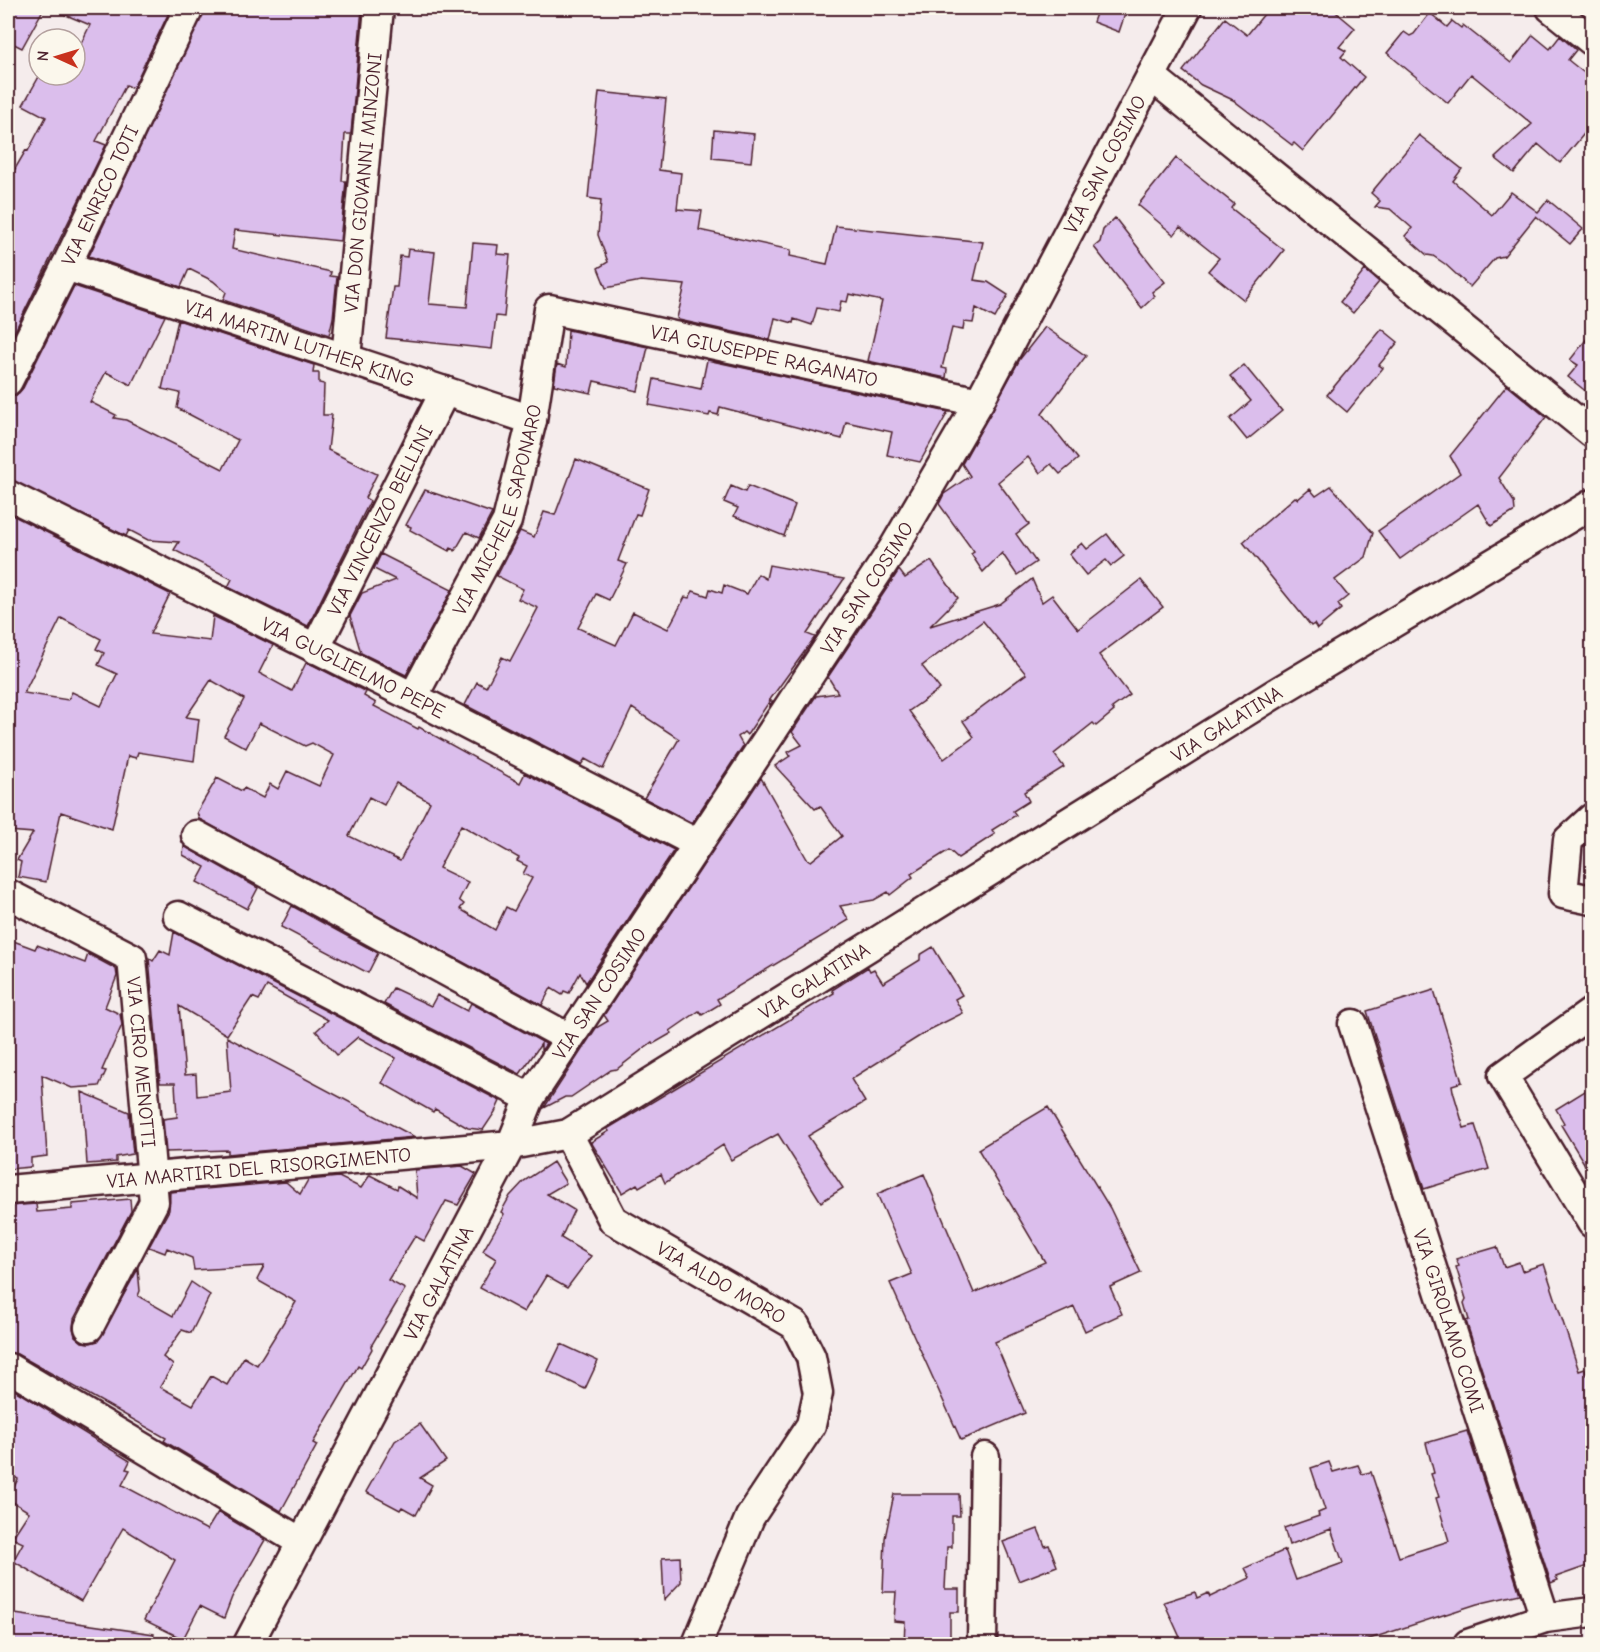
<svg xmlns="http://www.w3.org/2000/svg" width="1600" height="1652" font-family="'Comic Neue',sans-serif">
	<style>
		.building { fill: #dbbeec; stroke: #4a1f2b; stroke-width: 1.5; fill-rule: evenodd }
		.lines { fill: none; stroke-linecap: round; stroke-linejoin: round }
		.minor-casing { stroke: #4a1f2b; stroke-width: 33 }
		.minor { stroke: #fbf7ec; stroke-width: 28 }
		.labels { text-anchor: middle; stroke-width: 4.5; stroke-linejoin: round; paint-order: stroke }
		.street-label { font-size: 20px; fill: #4a1f2b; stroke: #fbf7ec }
	</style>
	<rect width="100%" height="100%" fill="#f5ecec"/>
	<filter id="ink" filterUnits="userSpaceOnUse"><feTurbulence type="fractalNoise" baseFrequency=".0167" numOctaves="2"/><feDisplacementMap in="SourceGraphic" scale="12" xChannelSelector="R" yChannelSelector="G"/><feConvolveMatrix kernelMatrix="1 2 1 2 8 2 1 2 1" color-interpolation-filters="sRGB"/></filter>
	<g filter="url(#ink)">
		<!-- building -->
		<path class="building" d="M8 8H44L22 48 8 41Z
			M49 8H171L133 88 126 85 96 141 106 145 8 345V165L15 169 26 150 28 151 46 117 23 105 40 75H75V56L90 25Z
			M205 8H362L351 134H345L342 181H346L340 241 235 230 232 249 331 272 330 276 337 277 333 318 329 335 223 300 226 292 213 281 189 269 181 287 89 256Z
			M1098 8H1127L1119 32 1093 22Z
			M1269 8H1331L1355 28 1339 47 1346 51 1341 57 1364 77 1303 151 1294 143 1292 145 1233 100 1201 85 1183 71 1225 18 1247 35Z
			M1430 13 1447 27 1452 21 1461 28 1463 25 1511 63 1533 35 1550 49 1560 36 1576 50 1568 60 1593 80V123L1560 163 1538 144 1514 173 1495 158 1532 124 1471 74 1448 103 1387 53 1404 32 1410 36 1414 34Z
			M599 92 666 99 659 170 681 173 677 209 702 211 699 230 791 250 790 256 827 264 836 226 983 242 974 280 988 282 1008 295 995 318 976 308 973 323 964 322 963 330 952 328 942 368 947 369 946 378 868 361 882 301 849 294 847 302 841 301 839 312 817 308 812 325 794 319 793 323 775 318 770 340 679 320 677 318 685 285 641 281 606 288 598 268 608 262 598 235 601 200 588 198Z
			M714 130 754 134 751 162 712 158Z
			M1419 135 1462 169 1453 181 1492 215 1511 192 1538 212 1548 200 1583 229 1570 244 1536 216 1504 256 1495 258 1470 287 1445 264 1433 256 1427 255 1405 236 1412 228 1390 209 1375 207 1380 201 1371 193Z
			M1176 158 1234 204 1231 208 1284 250 1244 300 1208 271 1219 258 1180 227 1174 235 1138 205Z
			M1115 218 1165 282 1152 292 1155 296 1142 308 1094 247 1100 242 1103 230Z
			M473 243 498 245 497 254 510 255 504 317 496 316 492 349 386 338 393 287H397L400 256 407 257 408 249 435 252 429 304 467 307Z
			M1365 270 1379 282 1353 313 1340 302Z
			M74 286 165 316 131 385 106 372 90 402 116 415 114 418 126 420 223 469 238 440 177 408 180 393 162 389 178 320 314 365 313 373H319V383L324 384 323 415H332L328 450 377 474 365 498 370 501 308 626 228 587 232 579 174 550 179 542 148 540 129 530 126 536 8 479V397L17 395 23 388Z
			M1045 327 1086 356 1042 414 1078 459 1060 474 1051 464 1040 473 1028 457 998 482 1029 524 1016 534 1036 562 1017 575 1002 553 983 572 971 554 974 552 939 504 944 494 970 476 962 464 1020 359Z
			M1382 329 1398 342 1379 365 1383 368 1347 412 1327 395Z
			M568 330 648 347 638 391 594 381 591 393 554 385 557 364 566 367Z
			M1593 331V397L1568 377 1578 365 1570 360Z
			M707 360 948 412 920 462 887 455 892 432 846 422 842 439 720 407 718 415 710 413 709 416 649 405 654 379 701 389Z
			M1244 365 1282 411 1247 440 1230 419 1251 401 1230 376Z
			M1507 385 1546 417 1499 478 1514 502 1515 511 1491 526 1478 504 1400 559 1378 531 1460 473 1450 456Z
			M576 459 649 489 640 515 636 514 618 561 627 564 609 600 596 594 578 628 616 645 633 612 668 629 685 597 689 598 693 591 708 596 710 589 722 593 724 585 747 594 758 574 766 579 769 565 844 579 807 634 815 637 769 701H773L770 705 769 702 747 735 744 732 738 737 743 746 692 823 644 798 679 739 632 708 603 769 585 759 581 765 465 705 477 682 486 687 502 657 510 661 538 608 518 599 523 589 497 576 520 531 534 537 544 512 555 515Z
			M731 486 745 492 748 486 795 505 784 536 734 516 738 508 724 502Z
			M1331 486 1373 533 1366 557 1335 580 1348 596 1338 604 1341 609 1317 629 1314 624 1311 626 1243 542 1295 497 1298 499 1310 489 1316 496Z
			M425 490 492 513 479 538 466 532 455 551 451 548 449 551 410 530 411 527 406 525Z
			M8 513 170 594 150 634 210 641 213 616 273 645 259 673 292 691 306 663 311 664 366 692 364 696 376 703 374 706 418 729 419 727 520 783 525 773 674 850 586 983 580 973 569 993 564 991 562 995 551 988 542 1005 199 819 197 812 217 778 242 791 244 788 263 798 270 784 278 789 287 771 319 786 334 755 312 743 305 746 259 723 246 748 224 736 244 699 211 680 186 717 199 719 194 761 138 752 136 758 128 756 112 829 61 812 46 882 18 877 21 862 17 860 33 833 8 831ZM61 618 101 639 96 649 104 653 98 665 117 674 101 706 72 692 68 700 24 693ZM396 783 430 802 400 861 349 836 369 797 384 805ZM461 825 519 858 517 861 527 866 523 874 532 878 514 911 506 907 495 930 460 909 464 904 459 900 468 882 439 868Z
			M1107 534 1124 556 1111 566 1106 560 1086 575 1069 554 1082 543 1087 549Z
			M381 554 452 590 406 675 361 653 350 616 362 593 396 580 374 569Z
			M931 561 958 598 930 626 1000 604 1032 579 1042 602 1052 595 1078 629 1141 580 1163 607 1099 655 1130 695 1112 708 1114 711 1096 726 1093 723 1054 754 1064 767 1024 792 1029 801 1013 811 1016 815 992 830 995 834 958 858 949 850 911 874 913 877 890 895 888 892 874 900 840 906 849 920 717 999 720 1004 702 1015 699 1011 670 1031 672 1033 653 1044 652 1042 617 1069 611 1070 571 1097H565L544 1108 596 1028 608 1021 604 1015 761 778 807 859 811 861 842 836 820 806 815 809 775 766 790 756 788 752 802 745 792 732 816 696 838 693 828 677 899 570 905 578ZM983 621 1026 674 963 721 974 737 944 759 909 711 940 689 922 666Z
			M184 846 258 888 247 909 197 882 205 867 183 855Z
			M292 906 378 953 368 973 281 927Z
			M174 932 500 1101 495 1112 483 1130 468 1128 435 1109 433 1112 382 1083 396 1058 358 1037 337 1055 316 1031 328 1020 267 986 259 1000 252 997 227 1035 179 1006 185 1075 196 1074 197 1096 231 1092 227 1037 415 1137 228 1154V1150L166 1152 163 1119 177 1117 175 1083H160L149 958 153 961 160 950 170 955Z
			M8 939 35 949 37 945 85 963 88 954 116 969 117 976 105 1007 120 1014 122 1025 102 1070 106 1071 99 1086 72 1088 42 1075 47 1156 31 1158V1167L8 1169Z
			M933 947 962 995 955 999 963 1013 931 1029 851 1079 865 1102 808 1136 843 1188 821 1202 778 1134 731 1160 723 1145 665 1183 661 1174 639 1187 637 1184 622 1193 591 1142 609 1131 607 1129 834 993 832 990 868 967 870 971 874 969 883 983 920 960V955Z
			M393 988 431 1006 437 995 467 1011 471 1003 546 1044 541 1051V1044L520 1074 384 1004Z
			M1434 990 1462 1082 1452 1085 1453 1091 1464 1128 1475 1125 1489 1169 1424 1189 1367 1011Z
			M1593 1086V1178L1561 1125 1564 1123 1556 1109Z
			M82 1092 129 1112 133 1154 116 1157V1162L87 1164Z
			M1048 1107 1110 1208 1141 1273 1110 1287 1122 1314 1085 1331 1074 1307 995 1342 1025 1413 961 1440 890 1283 912 1274 877 1194 924 1174 974 1293 1045 1262 978 1149Z
			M553 1162 566 1183 547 1194 574 1210 561 1238 591 1256 567 1288 546 1276 524 1312 480 1288 496 1259 483 1251 504 1214 501 1212 510 1196 524 1181Z
			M462 1166 476 1174 458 1205 446 1201 424 1241 415 1236 388 1280 405 1289 371 1346 372 1349 361 1368 358 1366 313 1443 317 1445 281 1511 164 1441 166 1438 17 1354 8 1352V1206L36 1204 37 1212 72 1209V1204L130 1199 131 1211 74 1319 73 1328 75 1336 82 1342 90 1343 98 1341 138 1269 140 1291 138 1296 173 1316 191 1282 210 1295 191 1333 182 1330 163 1357 173 1365 160 1387 193 1405 211 1376 227 1385 244 1357 257 1365 296 1302 257 1280 264 1266 194 1270 192 1258 167 1248 165 1253 149 1247 169 1210 170 1192 286 1182 300 1194 308 1180 339 1177 361 1188 370 1175 397 1189 398 1186 417 1198 415 1170Z
			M1497 1247 1504 1267 1519 1262 1522 1271 1544 1264 1579 1371 1585 1369 1587 1375 1593 1373V1564L1556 1577 1558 1580 1551 1583 1466 1321 1469 1320 1464 1303 1466 1299 1456 1267 1459 1266 1456 1259Z
			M561 1344 598 1361 585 1389 548 1371Z
			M8 1386 130 1461 126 1469 130 1470 122 1485 207 1530 218 1512 265 1540 232 1597 224 1618 200 1606 183 1639 144 1620 175 1560 123 1528 81 1601 13 1561 23 1543 12 1538 29 1512 8 1499 18 1479 8 1473Z
			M420 1424 446 1461 420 1478 432 1485 416 1515 402 1507 400 1510 366 1492 395 1441Z
			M1467 1431 1520 1594 1477 1604 1354 1644H1183L1164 1602 1195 1592 1197 1598 1208 1593 1210 1597 1250 1578 1245 1568 1285 1550 1296 1580 1343 1563 1331 1529 1289 1545 1284 1528 1319 1516 1318 1513 1325 1510 1311 1468 1329 1462 1333 1472 1358 1465 1362 1474 1371 1472 1399 1557 1449 1541 1436 1498 1439 1497 1431 1474 1434 1473 1426 1443Z
			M894 1494H959L960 1516H952V1547H947L945 1589H959V1612H950V1644H904L905 1622 894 1621 896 1592H883L885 1538Z
			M1038 1529 1045 1546 1049 1545 1057 1566 1019 1581 1003 1542Z
			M680 1557 681 1582 664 1600 662 1558Z
			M8 1613 154 1634 153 1644H8Z"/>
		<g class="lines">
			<!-- minor casing -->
			<g class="minor-casing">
				<g id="minor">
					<path d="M1551 8 1592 41"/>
					<path d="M1151 76 1592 433"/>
					<path id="s1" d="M66 266 532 420"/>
					<path id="s2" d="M346 358 379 8"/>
					<path id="s3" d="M8 381 66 266 189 8"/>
					<path id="s4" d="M8 495 413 697 696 843"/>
					<path id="s5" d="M315 649 445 391"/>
					<path id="s6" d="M413 697 507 521 532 420 549 309 979 402"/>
					<path d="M1592 818 1568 840 1563 894 1592 900"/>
					<path d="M196 835 569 1038"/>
					<path id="s7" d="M8 894 132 958 154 1202 89 1327"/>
					<path d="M178 916 530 1098"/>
					<path d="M1592 1012 1503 1076 1592 1223"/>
					<path id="s8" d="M1353 1024 1545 1618"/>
					<path id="s9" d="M568 1134 613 1220 795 1325 811 1357 818 1393 811 1425 750 1517 697 1644"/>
					<path id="s10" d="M8 1190 511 1145 530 1098 893 549 979 402 1187 8"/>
					<path d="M9 1368 301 1542"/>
					<path id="s11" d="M248 1644 511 1145 568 1134 1276 693 1592 504"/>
					<path d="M982 1644 985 1457"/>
					<path d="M1468 1644 1545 1618 1592 1612"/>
				</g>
			</g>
			<!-- minor -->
			<use href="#minor" class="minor"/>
		</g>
	</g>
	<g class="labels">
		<!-- street labels -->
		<g class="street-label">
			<text dy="7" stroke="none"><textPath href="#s10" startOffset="1653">VIA SAN COSIMO</textPath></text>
			<text dy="7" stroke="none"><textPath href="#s2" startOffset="176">VIA DON GIOVANNI MINZONI</textPath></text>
			<text dy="7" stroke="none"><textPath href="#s3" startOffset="207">VIA ENRICO TOTI</textPath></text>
			<text dy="7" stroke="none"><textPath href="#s1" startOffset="246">VIA MARTIN LUTHER KING</textPath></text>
			<text dy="7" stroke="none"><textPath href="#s6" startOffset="636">VIA GIUSEPPE RAGANATO</textPath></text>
			<text dy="7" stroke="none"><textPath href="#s6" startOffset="207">VIA MICHELE SAPONARO</textPath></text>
			<text dy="7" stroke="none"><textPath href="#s5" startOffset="144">VIA VINCENZO BELLINI</textPath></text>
			<text dy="7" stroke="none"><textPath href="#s10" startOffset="1167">VIA SAN COSIMO</textPath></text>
			<text dy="7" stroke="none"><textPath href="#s4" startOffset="386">VIA GUGLIELMO PEPE</textPath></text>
			<text dy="7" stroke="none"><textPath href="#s11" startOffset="1398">VIA GALATINA</textPath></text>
			<text dy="7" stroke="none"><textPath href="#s11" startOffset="912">VIA GALATINA</textPath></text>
			<text dy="7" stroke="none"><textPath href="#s10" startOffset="681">VIA SAN COSIMO</textPath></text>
			<text dy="7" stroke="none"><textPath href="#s7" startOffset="244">VIA CIRO MENOTTI</textPath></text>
			<text dy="7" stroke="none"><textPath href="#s10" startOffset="252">VIA MARTIRI DEL RISORGIMENTO</textPath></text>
			<text dy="7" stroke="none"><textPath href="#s11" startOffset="408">VIA GALATINA</textPath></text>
			<text dy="7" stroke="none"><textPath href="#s9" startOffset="222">VIA ALDO MORO</textPath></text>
			<text dy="7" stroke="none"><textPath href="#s8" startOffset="312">VIA GIROLAMO COMI</textPath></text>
		</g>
	</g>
	<!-- margin -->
	<rect width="1600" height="1652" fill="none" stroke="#fbf7ec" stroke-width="30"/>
	<rect x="15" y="15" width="1570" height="1622" fill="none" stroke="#4a1f2b" stroke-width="2" filter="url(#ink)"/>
	<!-- north arrow -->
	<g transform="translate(57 57) rotate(274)"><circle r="28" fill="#fbf7ec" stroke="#b4a19f" stroke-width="1.5"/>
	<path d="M0-4.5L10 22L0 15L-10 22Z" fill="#c8321e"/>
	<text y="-9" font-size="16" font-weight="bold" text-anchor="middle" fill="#4a1f2b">N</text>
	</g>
</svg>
